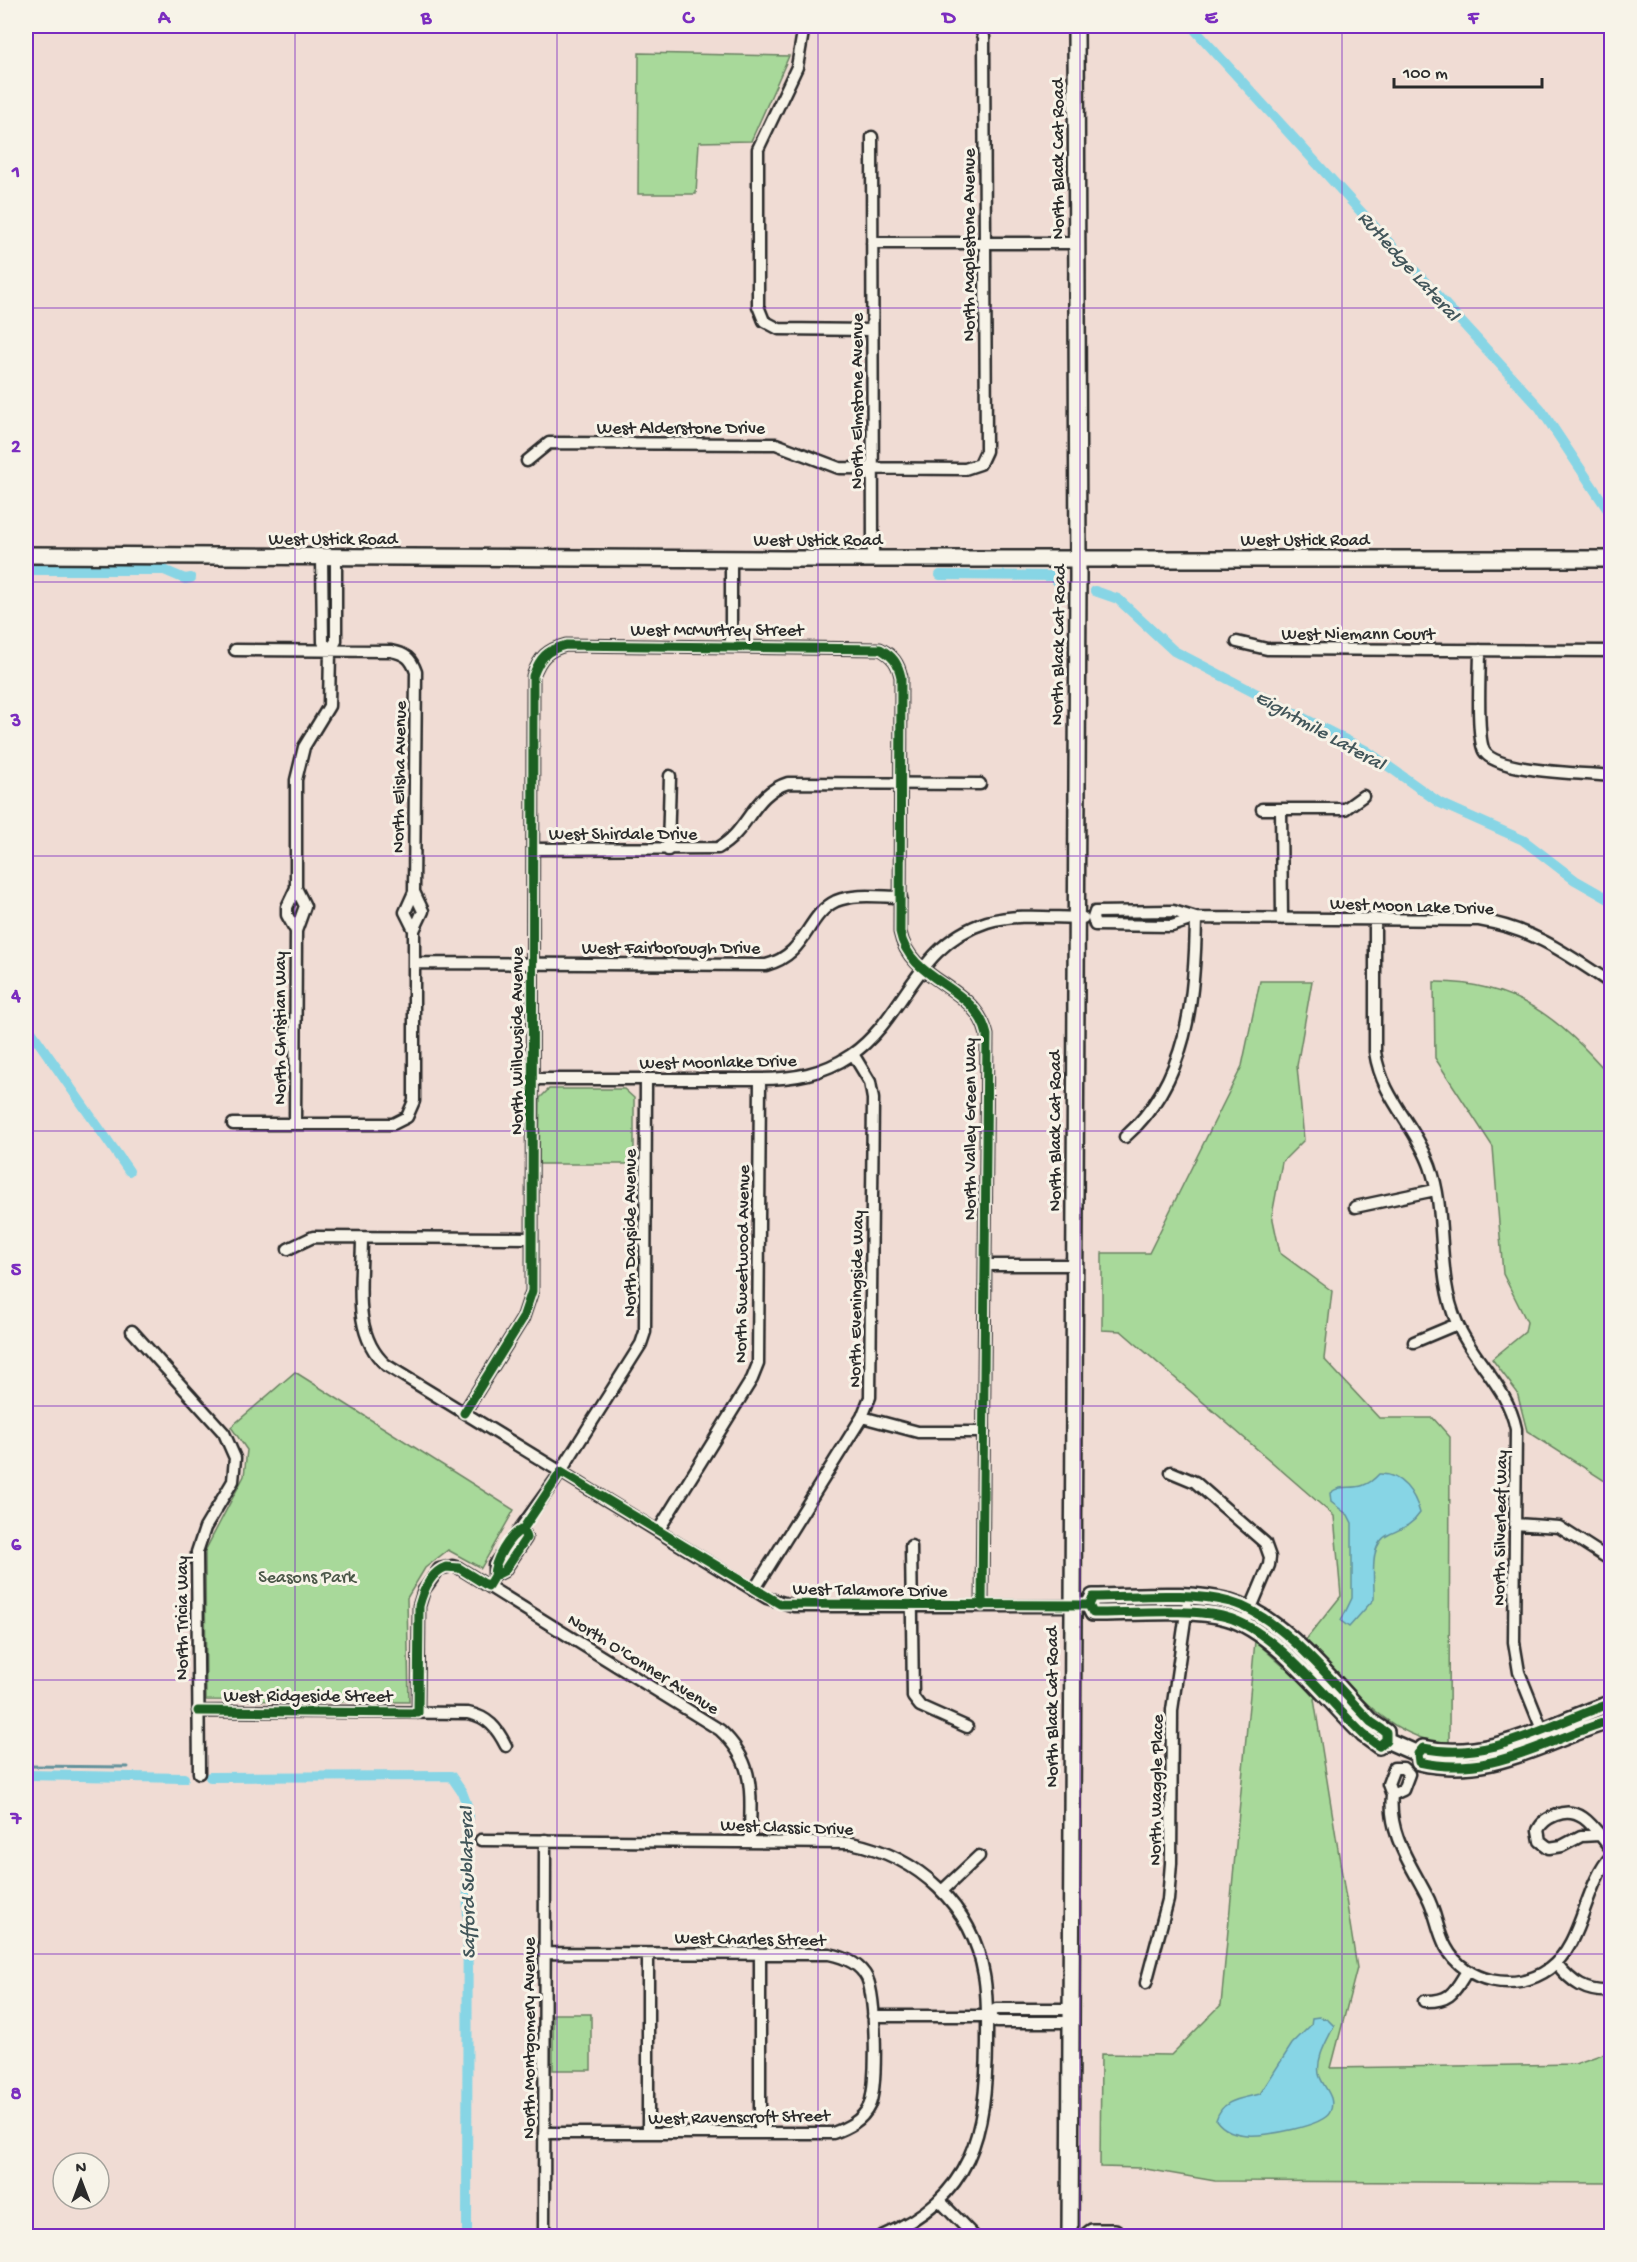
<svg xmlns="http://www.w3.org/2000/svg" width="1637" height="2262" font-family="'Gochi Hand',sans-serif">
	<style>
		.green { fill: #a8d99a; stroke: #6a8262; stroke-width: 1.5 }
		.water { fill: #87d5e5; stroke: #62919b; stroke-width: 1.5 }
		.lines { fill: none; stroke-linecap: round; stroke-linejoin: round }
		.stream { stroke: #62919b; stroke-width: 3 }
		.canal { stroke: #87d5e5; stroke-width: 10 }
		.street-casing { stroke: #2b2b2b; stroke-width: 15 }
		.secondary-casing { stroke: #2b2b2b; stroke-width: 20 }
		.street { stroke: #f7f3e8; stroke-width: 10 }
		.secondary { stroke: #f7f3e8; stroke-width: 15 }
		.cycleway-casing { stroke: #f7f3e8; stroke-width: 13 }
		.cycleway { stroke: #1b5e20; stroke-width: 9 }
		.grid { fill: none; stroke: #7b2cbf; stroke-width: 1.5; stroke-opacity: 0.55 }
		.labels { text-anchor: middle; stroke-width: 6; stroke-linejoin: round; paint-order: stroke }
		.street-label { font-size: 18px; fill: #2b2b2b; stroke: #f7f3e8 }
		.park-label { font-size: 18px; fill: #4a5647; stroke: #f7f3e8 }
		.water-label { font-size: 20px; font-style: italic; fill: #42565a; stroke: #f7f3e8 }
		.neatline { fill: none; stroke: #7b2cbf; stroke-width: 2 }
		.grid-label { font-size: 20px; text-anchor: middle; font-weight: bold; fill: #7b2cbf }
	</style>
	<rect width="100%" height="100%" fill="#f0dcd4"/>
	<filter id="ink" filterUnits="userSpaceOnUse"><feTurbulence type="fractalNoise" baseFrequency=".0167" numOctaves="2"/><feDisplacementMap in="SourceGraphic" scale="12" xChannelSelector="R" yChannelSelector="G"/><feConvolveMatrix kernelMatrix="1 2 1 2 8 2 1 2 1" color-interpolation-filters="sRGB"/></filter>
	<g filter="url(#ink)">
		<!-- green -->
		<path class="green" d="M639 53 789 56 751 141 699 142 696 194H638Z
			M1260 981H1312L1297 1066 1304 1140 1282 1162 1272 1215 1280 1253 1332 1291 1324 1359 1379 1418H1433L1450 1437 1449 1744C1400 1739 1371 1709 1338 1675L1314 1699 1357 1968 1331 2068 1575 2064 1611 2051V2183L1215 2181 1140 2168 1100 2167 1101 2054 1171 2055 1221 2005 1255 1641 1284 1667 1341 1596 1334 1516 1121 1331 1102 1330V1253H1149L1242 1066Z
			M1434 982C1514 981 1561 1019 1611 1077V1485L1527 1431 1517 1392 1492 1359 1525 1332 1527 1322 1503 1274 1493 1147 1435 1058Z
			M549 1089H624L634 1098V1164H539L540 1098Z
			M295 1372 514 1510 481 1568 448 1550 425 1568 407 1598 409 1702 206 1700 205 1551 244 1476 247 1450 231 1427Z
			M553 2014H591V2070H553Z"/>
		<!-- water -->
		<path class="water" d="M1379 1474C1402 1473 1415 1494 1420 1513 1412 1525 1403 1528 1390 1534 1367 1543 1375 1580 1374 1599L1349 1627 1341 1621 1352 1598V1523L1348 1515 1331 1502 1330 1493C1346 1480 1358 1497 1379 1474Z
			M1319 2017 1328 2020 1334 2026C1327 2041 1316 2057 1319 2074 1322 2087 1337 2096 1330 2112 1324 2126 1263 2137 1248 2135 1235 2134 1224 2131 1216 2120 1222 2099 1241 2099 1260 2094L1292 2044 1311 2025 1312 2018Z"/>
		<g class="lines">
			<!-- stream -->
			<path class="stream" d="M26 1766 128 1767"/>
			<!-- canal -->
			<path class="canal" d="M1194 26 1195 30 1540 408 1612 516
				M26 570H164L185 579 191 578
				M940 575 1052 576 1060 584
				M1095 591 1118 599 1174 651 1367 751 1440 803 1523 840 1575 880 1612 901
				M26 1024 129 1171
				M26 1775 184 1778
				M210 1777 451 1776 462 1792 468 1808 467 2236"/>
			<!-- street casing -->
			<g class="street-casing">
				<path id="street" d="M804 26 797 67 758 149V306L764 321 779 329 872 330
					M872 137 873 559
					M872 243H1077
					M527 461 549 443 776 444 839 468 965 469 980 464 986 451 984 37 979 26
					M322 557 323 642 330 650 336 641V557
					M1237 642 1267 649 1612 651
					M731 645V559
					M235 650 391 651C406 654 411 658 416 672L414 892 405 912 414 930
					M1480 650C1480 671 1476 735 1484 751 1496 773 1585 773 1612 776
					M1262 809H1345L1363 796
					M1281 809 1282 919
					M533 849 718 848C749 831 752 794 788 783L980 784
					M668 850 670 776
					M1196 918 1172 926 1095 925 1093 918 1095 912 1173 911 1196 918 1479 920C1534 929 1567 954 1612 984
					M1375 919V1052C1382 1099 1415 1124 1430 1166 1448 1216 1435 1273 1457 1323 1474 1363 1507 1385 1516 1429L1514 1642 1519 1672 1545 1737
					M296 931 287 915V907L296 888V780L304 747 329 706 330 650
					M414 963 766 965C808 954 805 916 836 901 855 893 881 897 901 897
					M532 1079H760C793 1079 823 1074 851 1055 906 1017 914 945 987 922 1018 913 1052 918 1083 918
					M233 1124H393L407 1117 414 1101V930L423 911 414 892
					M295 1124 296 931 305 906 296 888
					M1125 1137C1188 1081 1195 998 1196 918
					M1355 1207 1435 1190
					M362 1238C362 1281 351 1334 386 1365L767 1598 794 1606H1072
					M288 1249 313 1237 532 1238
					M985 1265H1073
					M132 1331 224 1433 235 1458 233 1481 205 1528 197 1552 199 1773
					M1414 1342 1457 1324
					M464 1413 523 1318 532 1291 533 676C540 657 547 650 566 645L880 649C893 656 898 663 901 677L900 932C910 983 975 984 987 1035L982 1606
					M862 1417 918 1432H984
					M1171 1472 1195 1482 1265 1543 1270 1557 1269 1565 1248 1615
					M1515 1524 1559 1527 1612 1561
					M523 1529 526 1538 504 1571 494 1576V1565L554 1482 641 1344 645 1332 646 1079
					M658 1531 752 1379 758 1364 760 1079
					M911 1546 913 1697 920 1706 967 1727
					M754 1590 862 1417 870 1397 873 1099 870 1082 853 1054
					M198 1711 468 1713C488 1717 497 1728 506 1746
					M418 1713 419 1606 424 1590 439 1569 452 1566 459 1568 720 1730C757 1764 750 1795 750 1841
					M1394 1768H1403L1409 1774 1403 1790 1392 1795 1388 1784Z
					M1392 1795C1388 1834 1410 1863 1427 1896 1436 1912 1437 1931 1446 1947 1465 1983 1516 1993 1549 1969 1584 1943 1583 1886 1612 1855
					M1599 1835 1581 1836 1562 1846 1549 1848 1540 1841 1538 1830C1542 1822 1547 1819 1556 1815 1583 1804 1597 1833 1612 1850
					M481 1840 851 1843C919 1857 972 1905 984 1975 988 1997 987 2021 987 2043 986 2134 973 2197 882 2236
					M942 1891 979 1856
					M648 1954V2133
					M1556 1963C1572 1983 1586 1993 1612 1991
					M1146 1983 1168 1900 1171 1863 1172 1710 1187 1606
					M1424 2001C1451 2002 1454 1992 1467 1971
					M873 2016H987L997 2022H1069
					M987 2016 996 2009H1069
					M544 2133H833C847 2128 862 2121 869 2106 878 2087 876 1998 867 1978 860 1964 844 1957 829 1954L545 1953
					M760 2133V1954
					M939 2200 974 2236
					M544 2236 545 1840"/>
			</g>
			<!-- secondary casing -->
			<g class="secondary-casing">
				<path id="secondary" d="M26 555 784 559H1612
					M1093 1597C1137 1597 1187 1591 1230 1602 1282 1616 1334 1684 1371 1722L1386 1732V1740L1379 1746 1364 1735C1327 1700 1275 1630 1226 1617 1193 1608 1130 1613 1093 1613L1089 1605Z
					M1612 1703C1549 1724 1490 1763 1423 1748L1418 1754 1419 1762C1493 1779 1543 1740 1612 1720
					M1386 1740 1418 1754
					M1070 2236 1078 575 1076 26
					M1087 2236 1092 2232H1115L1120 2236"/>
			</g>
			<!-- street -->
			<use href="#street" class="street"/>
			<!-- secondary -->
			<use href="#secondary" class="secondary"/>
			<!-- cycleway casing -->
			<g class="cycleway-casing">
				<path id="cycleway" d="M464 1413 523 1318 532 1291 533 676C540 657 547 650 566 645L880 649C893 656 898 663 901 677L900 932C910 983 975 984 987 1035L982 1606
					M523 1529 526 1538 504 1571 494 1576C494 1561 509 1535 523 1529L561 1472 780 1604 1089 1605
					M1093 1597C1137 1597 1187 1591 1230 1602 1282 1616 1334 1684 1371 1722L1386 1732V1740L1379 1746 1364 1735C1327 1700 1275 1630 1226 1617 1193 1608 1130 1613 1093 1613L1089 1605Z
					M1612 1703C1549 1724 1490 1763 1423 1748L1418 1754 1419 1762C1493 1779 1543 1740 1612 1720
					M198 1711 418 1713 419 1606C423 1591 431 1572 446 1567L459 1568 488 1586 494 1576"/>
			</g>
			<!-- cycleway -->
			<use href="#cycleway" class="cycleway"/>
		</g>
	</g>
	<!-- grid -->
	<path class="grid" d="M295 26V2236M557 26V2236M818 26V2236M1080 26V2236M1342 26V2236M26 308H1612M26 582H1612M26 856H1612M26 1131H1612M26 1406H1612M26 1680H1612M26 1954H1612"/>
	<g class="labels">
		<!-- street labels -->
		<g class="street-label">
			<text transform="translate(1057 159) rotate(-90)" y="6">North Black Cat Road</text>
			<text transform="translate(968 245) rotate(-90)" y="6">North Maplestone Avenue</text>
			<text transform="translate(856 401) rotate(-90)" y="6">North Elmstone Avenue</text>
			<text x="681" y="433">West Alderstone Drive</text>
			<text x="333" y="544">West Ustick Road</text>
			<text x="818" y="545">West Ustick Road</text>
			<text x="1305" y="545">West Ustick Road</text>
			<text x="717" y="635">West McMurtrey Street</text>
			<text x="1358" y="639">West Niemann Court</text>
			<text transform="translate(1057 645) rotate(-89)" y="6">North Black Cat Road</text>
			<text transform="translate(398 777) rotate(-89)" y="6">North Elisha Avenue</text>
			<text x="623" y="839">West Shirdale Drive</text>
			<text transform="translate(1412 905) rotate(2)" y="6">West Moon Lake Drive</text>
			<text x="671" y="953">West Fairborough Drive</text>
			<text transform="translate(279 1028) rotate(-90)" y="6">North Christian Way</text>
			<text transform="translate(516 1041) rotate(-90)" y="6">North Willowside Avenue</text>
			<text transform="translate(718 1061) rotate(-1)" y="6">West Moonlake Drive</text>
			<text transform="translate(969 1129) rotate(-90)" y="6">North Valley Green Way</text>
			<text transform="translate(1054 1131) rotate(-90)" y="6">North Black Cat Road</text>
			<text transform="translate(629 1233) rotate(-90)" y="6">North Dayside Avenue</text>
			<text transform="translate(741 1264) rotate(-89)" y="6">North Sweetwood Avenue</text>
			<text transform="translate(855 1299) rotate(-89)" y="6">North Eveningside Way</text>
			<text transform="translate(1499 1528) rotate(-89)" y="6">North Silverleaf Way</text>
			<text transform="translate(870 1589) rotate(1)" y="6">West Talamore Drive</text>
			<text transform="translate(181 1618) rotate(-90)" y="6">North Tricia Way</text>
			<text transform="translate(644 1663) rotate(32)" y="6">North O'Conner Avenue</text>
			<text x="308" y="1701">West Ridgeside Street</text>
			<text transform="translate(1051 1707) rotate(-90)" y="6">North Black Cat Road</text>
			<text transform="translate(1155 1790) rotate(-89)" y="6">North Waggle Place</text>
			<text transform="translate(787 1826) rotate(2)" y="6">West Classic Drive</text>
			<text transform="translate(750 1938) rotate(1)" y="6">West Charles Street</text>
			<text transform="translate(528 2038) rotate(-90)" y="6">North Montgomery Avenue</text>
			<text transform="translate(739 2116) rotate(-1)" y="6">West Ravenscroft Street</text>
		</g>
		<!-- park labels -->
		<g class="park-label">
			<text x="307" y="1582">Seasons Park</text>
		</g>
		<!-- water labels -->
		<g class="water-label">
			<text transform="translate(1410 265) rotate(48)" y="7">Rutledge Lateral</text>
			<text transform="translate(1321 729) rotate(29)" y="7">Eightmile Lateral</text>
			<text transform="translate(466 1883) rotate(-91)" y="7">Safford Sublateral</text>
		</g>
	</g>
	<!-- margin -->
	<rect width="1637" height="2262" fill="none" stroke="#f7f3e8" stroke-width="66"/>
	<!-- north arrow -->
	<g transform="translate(81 2181)"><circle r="28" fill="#f7f3e8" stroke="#a5a39c" stroke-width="1.5"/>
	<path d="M0-4.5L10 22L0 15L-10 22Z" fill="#2b2b2b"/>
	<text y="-9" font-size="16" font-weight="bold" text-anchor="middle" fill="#2b2b2b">N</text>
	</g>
	<!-- scale -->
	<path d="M1394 78v9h148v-9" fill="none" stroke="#2b2b2b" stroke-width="3"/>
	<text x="1403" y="78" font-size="18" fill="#2b2b2b" stroke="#f7f3e8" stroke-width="4.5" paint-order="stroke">100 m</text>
	<rect x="33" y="33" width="1571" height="2196" class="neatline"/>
	<g class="grid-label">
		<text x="164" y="23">A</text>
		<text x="426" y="23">B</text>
		<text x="688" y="23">C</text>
		<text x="949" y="23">D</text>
		<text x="1211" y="23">E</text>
		<text x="1473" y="23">F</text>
		<text x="16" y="177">1</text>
		<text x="16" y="452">2</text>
		<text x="16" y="726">3</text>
		<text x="16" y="1001">4</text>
		<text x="16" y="1275">5</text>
		<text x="16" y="1550">6</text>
		<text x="16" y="1824">7</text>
		<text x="16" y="2099">8</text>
	</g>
</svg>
